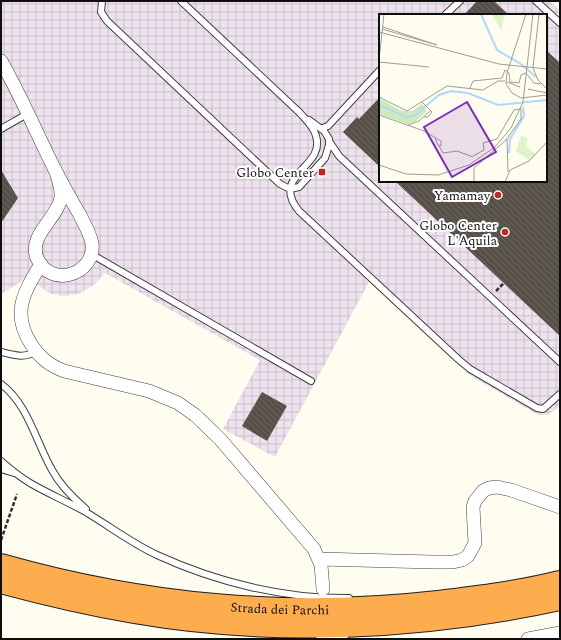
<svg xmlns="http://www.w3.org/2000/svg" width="561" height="640" font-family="Spectral,serif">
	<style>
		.industrial { fill: url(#industrial-grid); fill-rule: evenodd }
		.building { fill: url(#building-back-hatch) }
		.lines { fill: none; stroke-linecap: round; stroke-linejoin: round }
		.lane-casing { stroke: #414141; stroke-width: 8 }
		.street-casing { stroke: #414141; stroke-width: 14 }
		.highway-casing { stroke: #1f1f1f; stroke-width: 24 }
		.path { stroke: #303030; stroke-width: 2.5; stroke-dasharray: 4 2; stroke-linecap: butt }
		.lane { stroke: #fff; stroke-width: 6 }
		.street { stroke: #fff; stroke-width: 13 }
		.highway { stroke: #fead4e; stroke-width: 22 }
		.poi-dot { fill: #c8231c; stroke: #fff; stroke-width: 1.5 }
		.labels { text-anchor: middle; stroke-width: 4; stroke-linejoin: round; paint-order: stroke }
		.poi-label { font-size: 13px; fill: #0e0e0e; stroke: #fff; text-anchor: end }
		.street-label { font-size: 13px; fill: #0e0e0e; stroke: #fff }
		.inset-river { fill: none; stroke: #b0d8fa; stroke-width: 2 }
		.inset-road { fill: none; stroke: #9f9d95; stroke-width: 1 }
		.view { fill: #7b2cbf; fill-opacity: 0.15; stroke: #7b2cbf; stroke-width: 2 }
		.inset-edge { fill: none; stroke: #0e0e0e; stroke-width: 2 }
	</style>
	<defs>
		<pattern id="industrial-grid" width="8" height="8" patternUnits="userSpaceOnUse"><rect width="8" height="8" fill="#ede2ed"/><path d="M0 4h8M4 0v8" fill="none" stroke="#cac1ca"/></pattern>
		<pattern id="building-back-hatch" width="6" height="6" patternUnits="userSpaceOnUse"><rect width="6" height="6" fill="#575049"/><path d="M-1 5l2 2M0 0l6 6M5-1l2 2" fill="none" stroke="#6a655f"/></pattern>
	</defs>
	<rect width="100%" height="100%" fill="#fffdef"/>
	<!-- industrial -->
	<path class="industrial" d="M1 1H550L560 11V405L555 410 547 415H538L471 376 369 282 275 457 223 429 260 360 105 273 98 281 91 287 78 294 64 296 51 294 27 278 1 294ZM380 15H546V181H380Z"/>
	<!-- building -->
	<path class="building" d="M477 1H494L509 15H464Z
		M546 50 560 63V336L395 181H546Z
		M380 97V167L343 132 357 117 359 119Z
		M1 170 18 198 1 223Z
		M262 392 287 406 267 441 242 426Z"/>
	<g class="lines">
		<!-- lane casing -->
		<g class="lane-casing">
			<path id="lane" d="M102 1 101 12 107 21 280 184 290 189 299 187 325 158 329 145V139L324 131 309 120
				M181 1 300 113C306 120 314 127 316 136 326 168 269 174 299 211L458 359 470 369 537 408 543 409 560 394
				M536 1 560 23
				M445 15 460 1
				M320 128H323L328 126 380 70
				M1 129 29 113
				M329 141 339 156 560 362
				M91 254 311 381
				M1 352C13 355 25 359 36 351
				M1 384C28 404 36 442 52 470 60 485 73 498 86 509
				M1 461C10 469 20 477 30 483 47 493 66 501 84 511 108 525 131 543 157 555 216 582 284 599 349 598
				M1 469 14 473
				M319 639 345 636"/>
		</g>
		<!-- street casing -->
		<g class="street-casing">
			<path id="street" d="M1 61C21 96 37 134 55 170 63 185 71 200 80 215 84 224 90 233 92 243 96 275 50 289 37 258 28 235 57 219 61 198 62 188 58 178 55 169
				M41 264C24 292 11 313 31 344 40 358 49 365 64 371L149 391 178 403 195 415 220 439 314 549 321 565 323 589
				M319 559 432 562H453L462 560 468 556 475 543 473 507 475 501 483 491 489 488 497 487 511 490 560 507
				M528 639 560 633"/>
		</g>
		<!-- highway casing -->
		<g class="highway-casing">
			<g id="highway">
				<path id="s1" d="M1 565C146 606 288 619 438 602 479 597 520 592 560 582"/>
				<path d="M1 582C45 594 89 604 134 612 272 636 423 629 560 599"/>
			</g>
		</g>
		<!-- path -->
		<path class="path" d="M496 291 504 283
			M1 540 17 494"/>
		<!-- lane -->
		<use href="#lane" class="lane"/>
		<!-- street -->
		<use href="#street" class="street"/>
		<!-- highway -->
		<use href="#highway" class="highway"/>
	</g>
	<!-- markers -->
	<g class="poi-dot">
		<rect x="318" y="168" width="8" height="8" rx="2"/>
		<circle cx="498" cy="195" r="4"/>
		<circle cx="505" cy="232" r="4"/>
	</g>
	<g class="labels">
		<!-- poi labels -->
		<g class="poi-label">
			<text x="314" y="177">Globo Center</text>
			<text x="490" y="200">Yamamay</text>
			<text x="497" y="230">Globo Center<tspan x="497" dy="15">L'Aquila</tspan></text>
		</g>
		<!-- street labels -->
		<g class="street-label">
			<text dy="5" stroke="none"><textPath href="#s1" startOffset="283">Strada dei Parchi</textPath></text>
		</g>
	</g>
	<!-- overview -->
	<g transform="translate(379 14)">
		<rect width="168" height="168" fill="#fffdef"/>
		<path d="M0 84 23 97H33L43 90 48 97 36 108 28 110 0 100Z" fill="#cdecb5"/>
		<path d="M113 0H126L122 16ZM142 122 149 124 147 132 157 140 150 146 137 137Z" fill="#e0f3c8"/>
		<path class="inset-river" d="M102 0 118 36 142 50 157 63M0 91 28 103 36 101 60 81 72 77 89 79 119 91 168 86M130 139 131 125 145 102 144 93"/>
		<path class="inset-road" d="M147 0 128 59 127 70 133 79 142 84 168 81M160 0 154 54 159 66 168 75M3 15 58 31 4 13M0 18 120 50 168 55M0 46 5 0M0 48 50 53M128 68 141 73M91 74 94 67 123 64 126 56 130 59 131 68 140 69 142 61 147 59 155 69 162 70M149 75 168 79M0 83 28 97 68 72 104 76 119 67H126M43 88 53 98 49 103H45M0 101 45 117 62 127V132L59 131 56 124M29 111 40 107 51 97M128 125 129 158M60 132 64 139 78 137 94 143M94 142 105 136 104 129 118 125 135 96 142 95V105L127 126 95 154V168M0 151 27 160 59 161 90 151 116 133 132 114 144 88 154 0M126 168 131 156 150 147 168 128"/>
		<path class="view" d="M88 88 117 138 73 163 45 113Z"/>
		<rect width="168" height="168" class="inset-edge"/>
	</g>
	<!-- border -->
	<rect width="561" height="640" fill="none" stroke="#0e0e0e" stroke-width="4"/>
</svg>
